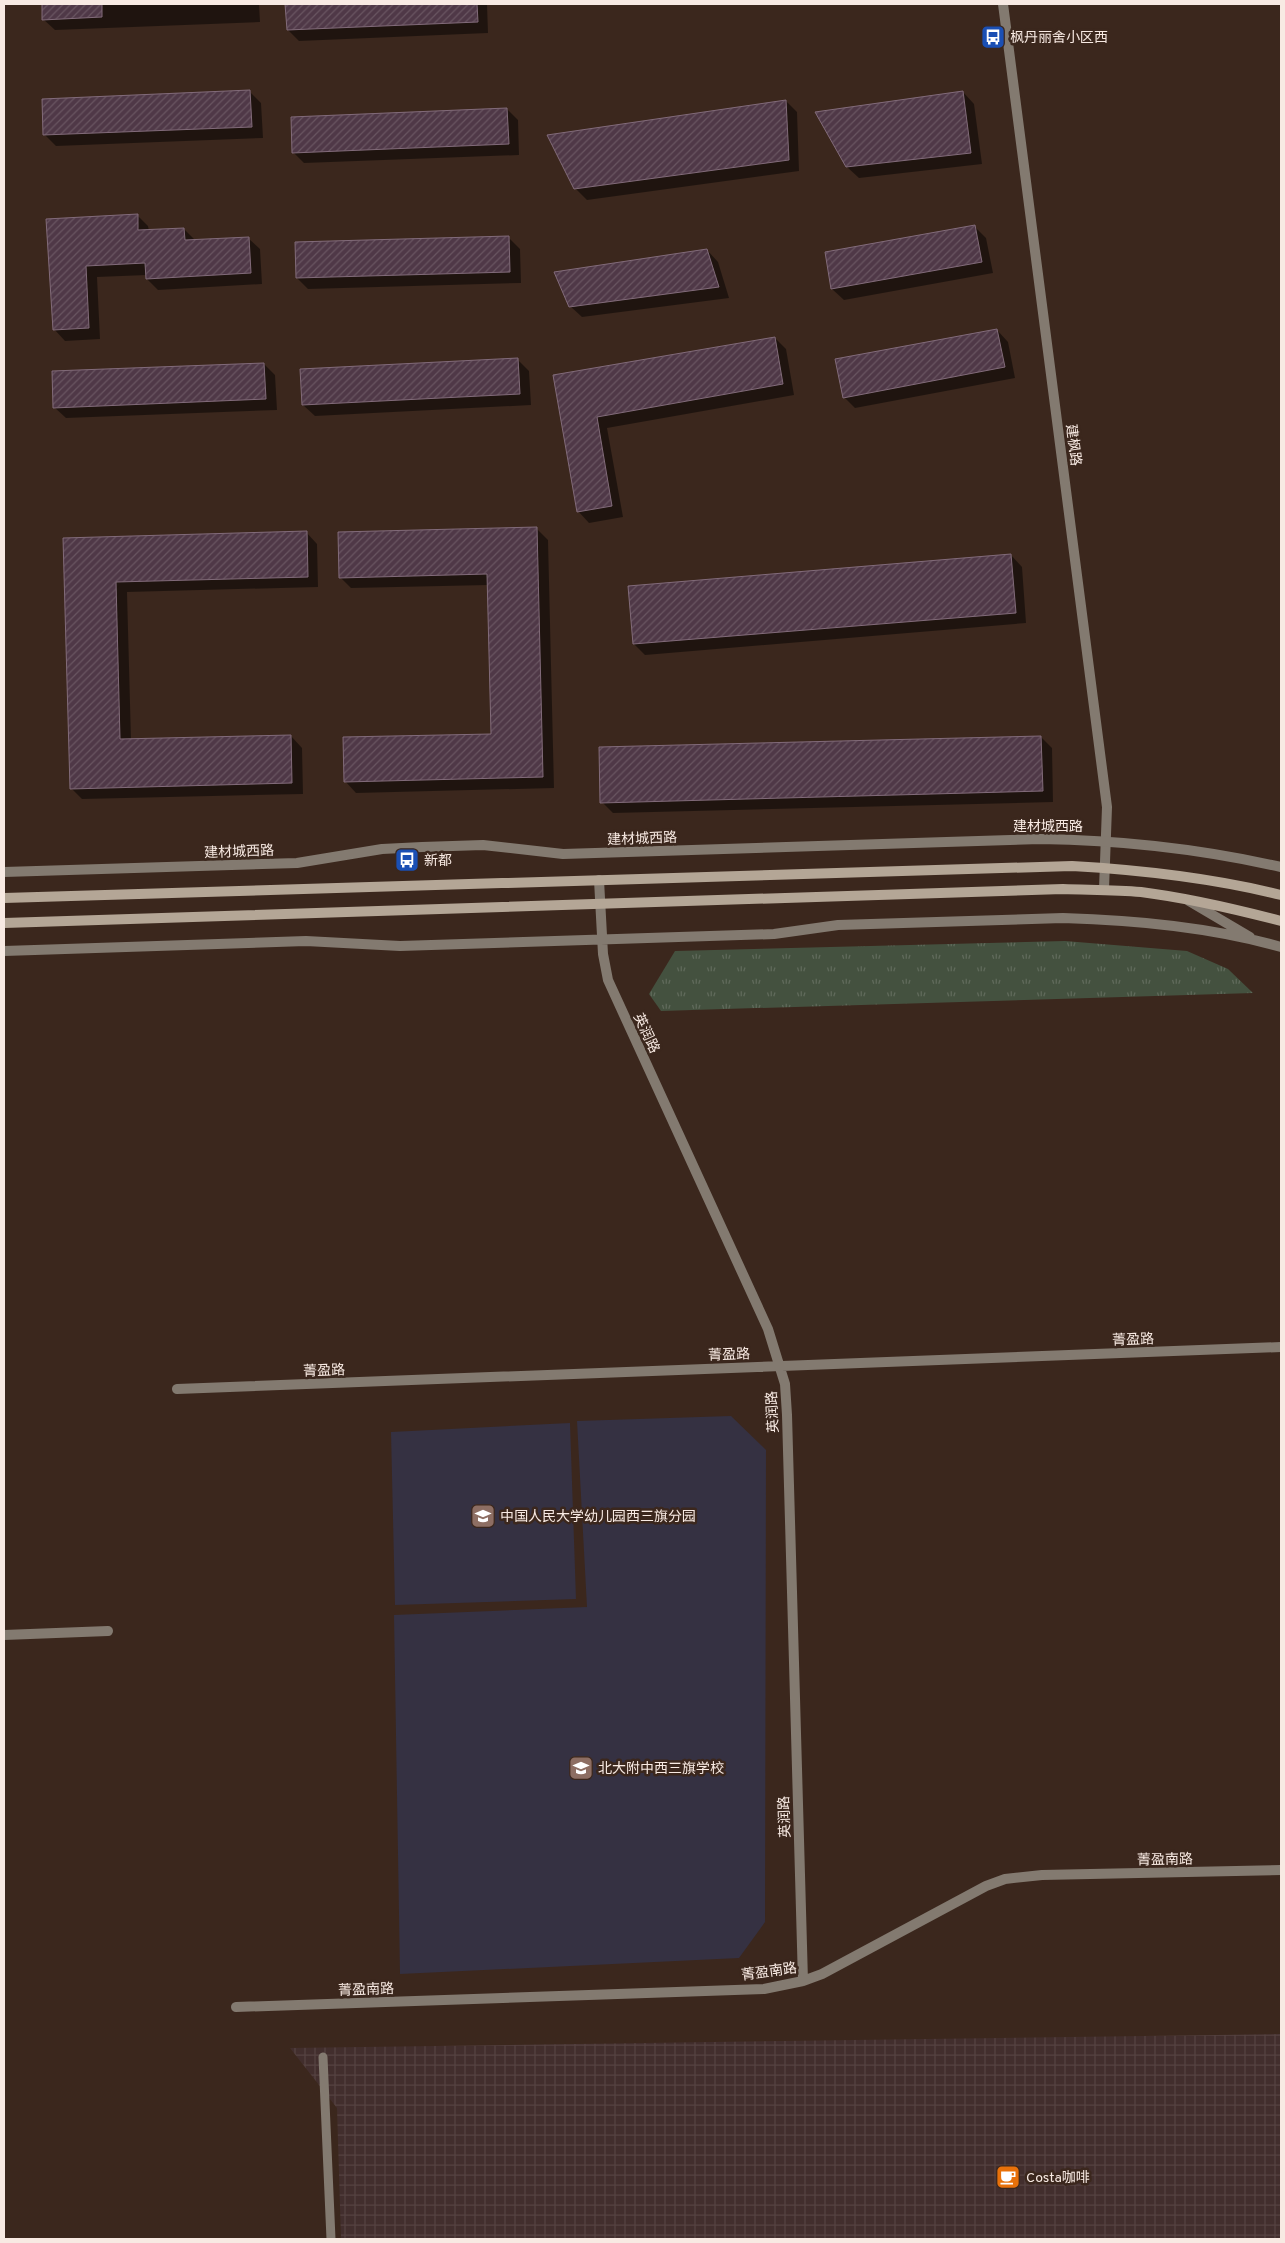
<svg xmlns="http://www.w3.org/2000/svg" width="1285" height="2243" font-family="Overpass,'Noto Sans SC',sans-serif">
	<style>
		.industrial { fill: url(#industrial-grid) }
		.education { fill: #353142 }
		.park { fill: url(#park-tufts) }
		.shadow { fill: #0007 }
		.building { fill: url(#building-hatch); stroke: #826b7a }
		.lines { fill: none; stroke-linecap: round; stroke-linejoin: round }
		.service { stroke: #837a70; stroke-width: 9 }
		.minor { stroke: #837a70; stroke-width: 10 }
		.tertiary { stroke: #837a70; stroke-width: 10 }
		.secondary { stroke: #b4a696; stroke-width: 10 }
		.labels { text-anchor: middle; stroke-width: 5; stroke-linejoin: round; paint-order: stroke }
		.poi-label { font-size: 14px; fill: #f8eae3; stroke: #3b271d; text-anchor: start }
		.street-label { font-size: 14px; fill: #f8eae3; stroke: #3b271d }
	</style>
	<defs>
		<pattern id="industrial-grid" width="8" height="8" patternUnits="userSpaceOnUse" patternTransform="scale(1.25)"><rect width="8" height="8" fill="#422e2d"/><path d="M0 4h8M4 0v8" fill="none" stroke="#554241"/></pattern>
		<pattern id="park-tufts" width="24" height="20" patternUnits="userSpaceOnUse" patternTransform="scale(1.25)"><rect width="24" height="20" fill="#44513f"/><path d="M3 7l-1-3M5 7V3M7 7l1-3M15 17l-1-3M17 17v-4M19 17l1-3" fill="none" stroke="#606a5b"/></pattern>
		<pattern id="building-hatch" width="6" height="6" patternUnits="userSpaceOnUse" patternTransform="scale(1.25)"><rect width="6" height="6" fill="#4f3847"/><path d="M-1 1l2-2M0 6l6-6M5 7l2-2" fill="none" stroke="#695561"/></pattern>
	</defs>
	<rect width="100%" height="100%" fill="#3b271d"/>
	<!-- industrial -->
	<path class="industrial" d="M1281 2034V2239H341L337 2108 290 2048Z"/>
	<!-- education -->
	<path class="education" d="M731 1416 766 1450 765 1922 739 1958 400 1974 394 1615 587 1607 577 1421Z
		M570 1423 576 1599 395 1605 391 1432Z"/>
	<!-- park -->
	<path class="park" d="M1065 941 1187 951 1228 969 1253 993 661 1011 649 994 675 951Z"/>
	<!-- shadow -->
	<path class="shadow" d="M43 4H259L260 22 55 30 43 19Z
		M287 4H487L488 33 299 41 288 30Z
		M250 92 261 103 263 138 56 146 45 135Z
		M963 92 974 104 982 164 859 178 847 167Z
		M786 101 797 112 799 171 587 200 575 188Z
		M507 109 518 120 519 155 304 163 293 152Z
		M137 215 148 226 149 231 184 229 195 240 248 238 260 249 262 284 158 290 147 279V275L97 277 100 339 65 341 54 329 48 220Z
		M975 227 986 238 993 273 844 300 832 289Z
		M509 238 520 249 521 283 308 289 297 278Z
		M707 250 718 262 729 298 582 317 570 306Z
		M997 330 1008 342 1015 378 855 408 844 397Z
		M775 338 786 349 794 395 607 428 623 517 589 523 578 511 554 376Z
		M517 359 529 371 531 405 315 416 303 405Z
		M264 364 275 375 277 410 66 418 54 407Z
		M537 529 548 540 554 788 356 793 345 781 492 735 489 585 351 588 340 577Z
		M306 532 317 544 318 587 127 592 131 740 291 736 302 748 303 794 82 799 71 788 64 539Z
		M1011 555 1022 567 1026 623 645 655 634 644Z
		M1041 737 1052 748 1053 802 613 813 602 802Z"/>
	<!-- building -->
	<path class="building" d="M42 4H102V17L42 20Z
		M285 4H477L478 22 287 30Z
		M250 90 252 127 43 135 42 99Z
		M963 91 971 153 846 167 815 112Z
		M786 100 789 160 574 189 547 135Z
		M507 108 509 144 292 153 291 117Z
		M138 214V230L184 228 185 240 249 237 251 273 146 279 145 263 86 266 89 328 53 330 46 219Z
		M975 225 982 262 831 289 825 252Z
		M509 236 510 272 296 278 295 242Z
		M707 249 719 287 569 307 554 272Z
		M997 329 1005 367 843 398 835 359Z
		M775 337 783 384 597 417 612 506 577 512 553 375Z
		M518 358 520 394 302 405 300 369Z
		M264 363 266 399 53 408 52 371Z
		M537 527 543 777 344 782 343 737 491 734 487 574 339 578 338 532Z
		M307 531 308 577 116 582 120 739 291 735 292 783 70 789 63 538Z
		M1011 554 1016 613 633 644 628 586Z
		M1041 736 1043 791 600 803 599 747Z"/>
	<g class="lines">
		<!-- service -->
		<path class="service" d="M323 2057 331 2239"/>
		<!-- minor -->
		<path class="minor" d="M1003 4 1107 807 1104 889
			M4 1635 108 1631"/>
		<!-- tertiary -->
		<path class="tertiary" d="M4 872 297 863 382 849 422 847 483 845 563 854 1040 839C1122 840 1201 849 1281 867
			M599 880 603 954 608 980 768 1329 785 1384 787 1415 803 1981
			M1189 901 1250 937
			M4 951 306 941 400 946 774 934 838 925 1063 918C1136 920 1211 927 1281 947
			M177 1389 1281 1347
			M236 2007 764 1989 803 1981 822 1974 986 1886 1005 1879 1042 1875 1281 1870"/>
		<!-- secondary -->
		<path class="secondary" d="M4 898 1072 866C1142 870 1213 878 1281 895
			M4 923 1063 889C1089 890 1115 890 1141 892 1188 898 1235 909 1281 921"/>
	</g>
	<!-- icons -->
	<defs>
		<g id="bus-square" transform="scale(1.25)"><rect x="-9" y="-9" width="18" height="18" rx="4" fill="#1a4fb4" stroke="#3b271d"/><path d="M-5-6H5V4H4V6H2V4H-2V6H-4V4H-5ZM-3.5-4V0h7V-4ZM-3.5 1.2v1.5H-2V1.2ZM2 1.2v1.5H3.5V1.2Z" fill="#fff"/></g>
		<g id="school-square" transform="scale(1.25)"><rect x="-9" y="-9" width="18" height="18" rx="4" fill="#8d6e63" stroke="#3b271d"/><path d="M0-5L7-2L0 1L-7-2ZM-4 1L0 2.5L4 1V4Q0 6-4 4Z" fill="#fff"/></g>
		<g id="cafe-square" transform="scale(1.25)"><rect x="-9" y="-9" width="18" height="18" rx="4" fill="#e8710a" stroke="#3b271d"/><path d="M-5.5-4.5H6V0H3Q3 3.5 0 3.5H-2.5Q-5.5 3.5-5.5 0ZM3-3.2v2h1.7v-2ZM-6 4.5H4V6H-6Z" fill="#fff"/></g>
	</defs>
	<g fill-rule="evenodd">
		<use href="#bus-square" x="993" y="37"/>
		<use href="#bus-square" x="407" y="860"/>
		<use href="#school-square" x="483" y="1516"/>
		<use href="#school-square" x="581" y="1768"/>
		<use href="#cafe-square" x="1008" y="2177"/>
	</g>
	<g class="labels">
		<!-- poi labels -->
		<g class="poi-label">
			<text x="1010" y="42">枫丹丽舍小区西</text>
			<text x="424" y="865">新都</text>
			<text x="500" y="1521">中国人民大学幼儿园西三旗分园</text>
			<text x="598" y="1773">北大附中西三旗学校</text>
			<text x="1026" y="2182">Costa咖啡</text>
		</g>
		<!-- street labels -->
		<g class="street-label">
			<text transform="translate(1074 445) rotate(83)" y="5">建枫路</text>
			<text x="1048" y="831">建材城西路</text>
			<text transform="translate(642 838) rotate(-2)" y="5">建材城西路</text>
			<text transform="translate(239 851) rotate(-2)" y="5">建材城西路</text>
			<text transform="translate(647 1033) rotate(65)" y="5">英润路</text>
			<text transform="translate(1133 1339) rotate(-2)" y="5">菁盈路</text>
			<text transform="translate(729 1354) rotate(-2)" y="5">菁盈路</text>
			<text transform="translate(324 1370) rotate(-2)" y="5">菁盈路</text>
			<text transform="translate(772 1412) rotate(-93)" y="5">英润路</text>
			<text transform="translate(784 1817) rotate(-92)" y="5">英润路</text>
			<text transform="translate(1165 1859) rotate(-1)" y="5">菁盈南路</text>
			<text transform="translate(769 1971) rotate(-8)" y="5">菁盈南路</text>
			<text transform="translate(366 1989) rotate(-2)" y="5">菁盈南路</text>
		</g>
	</g>
	<!-- border -->
	<rect width="1285" height="2243" fill="none" stroke="#f8eae3" stroke-width="10"/>
</svg>
